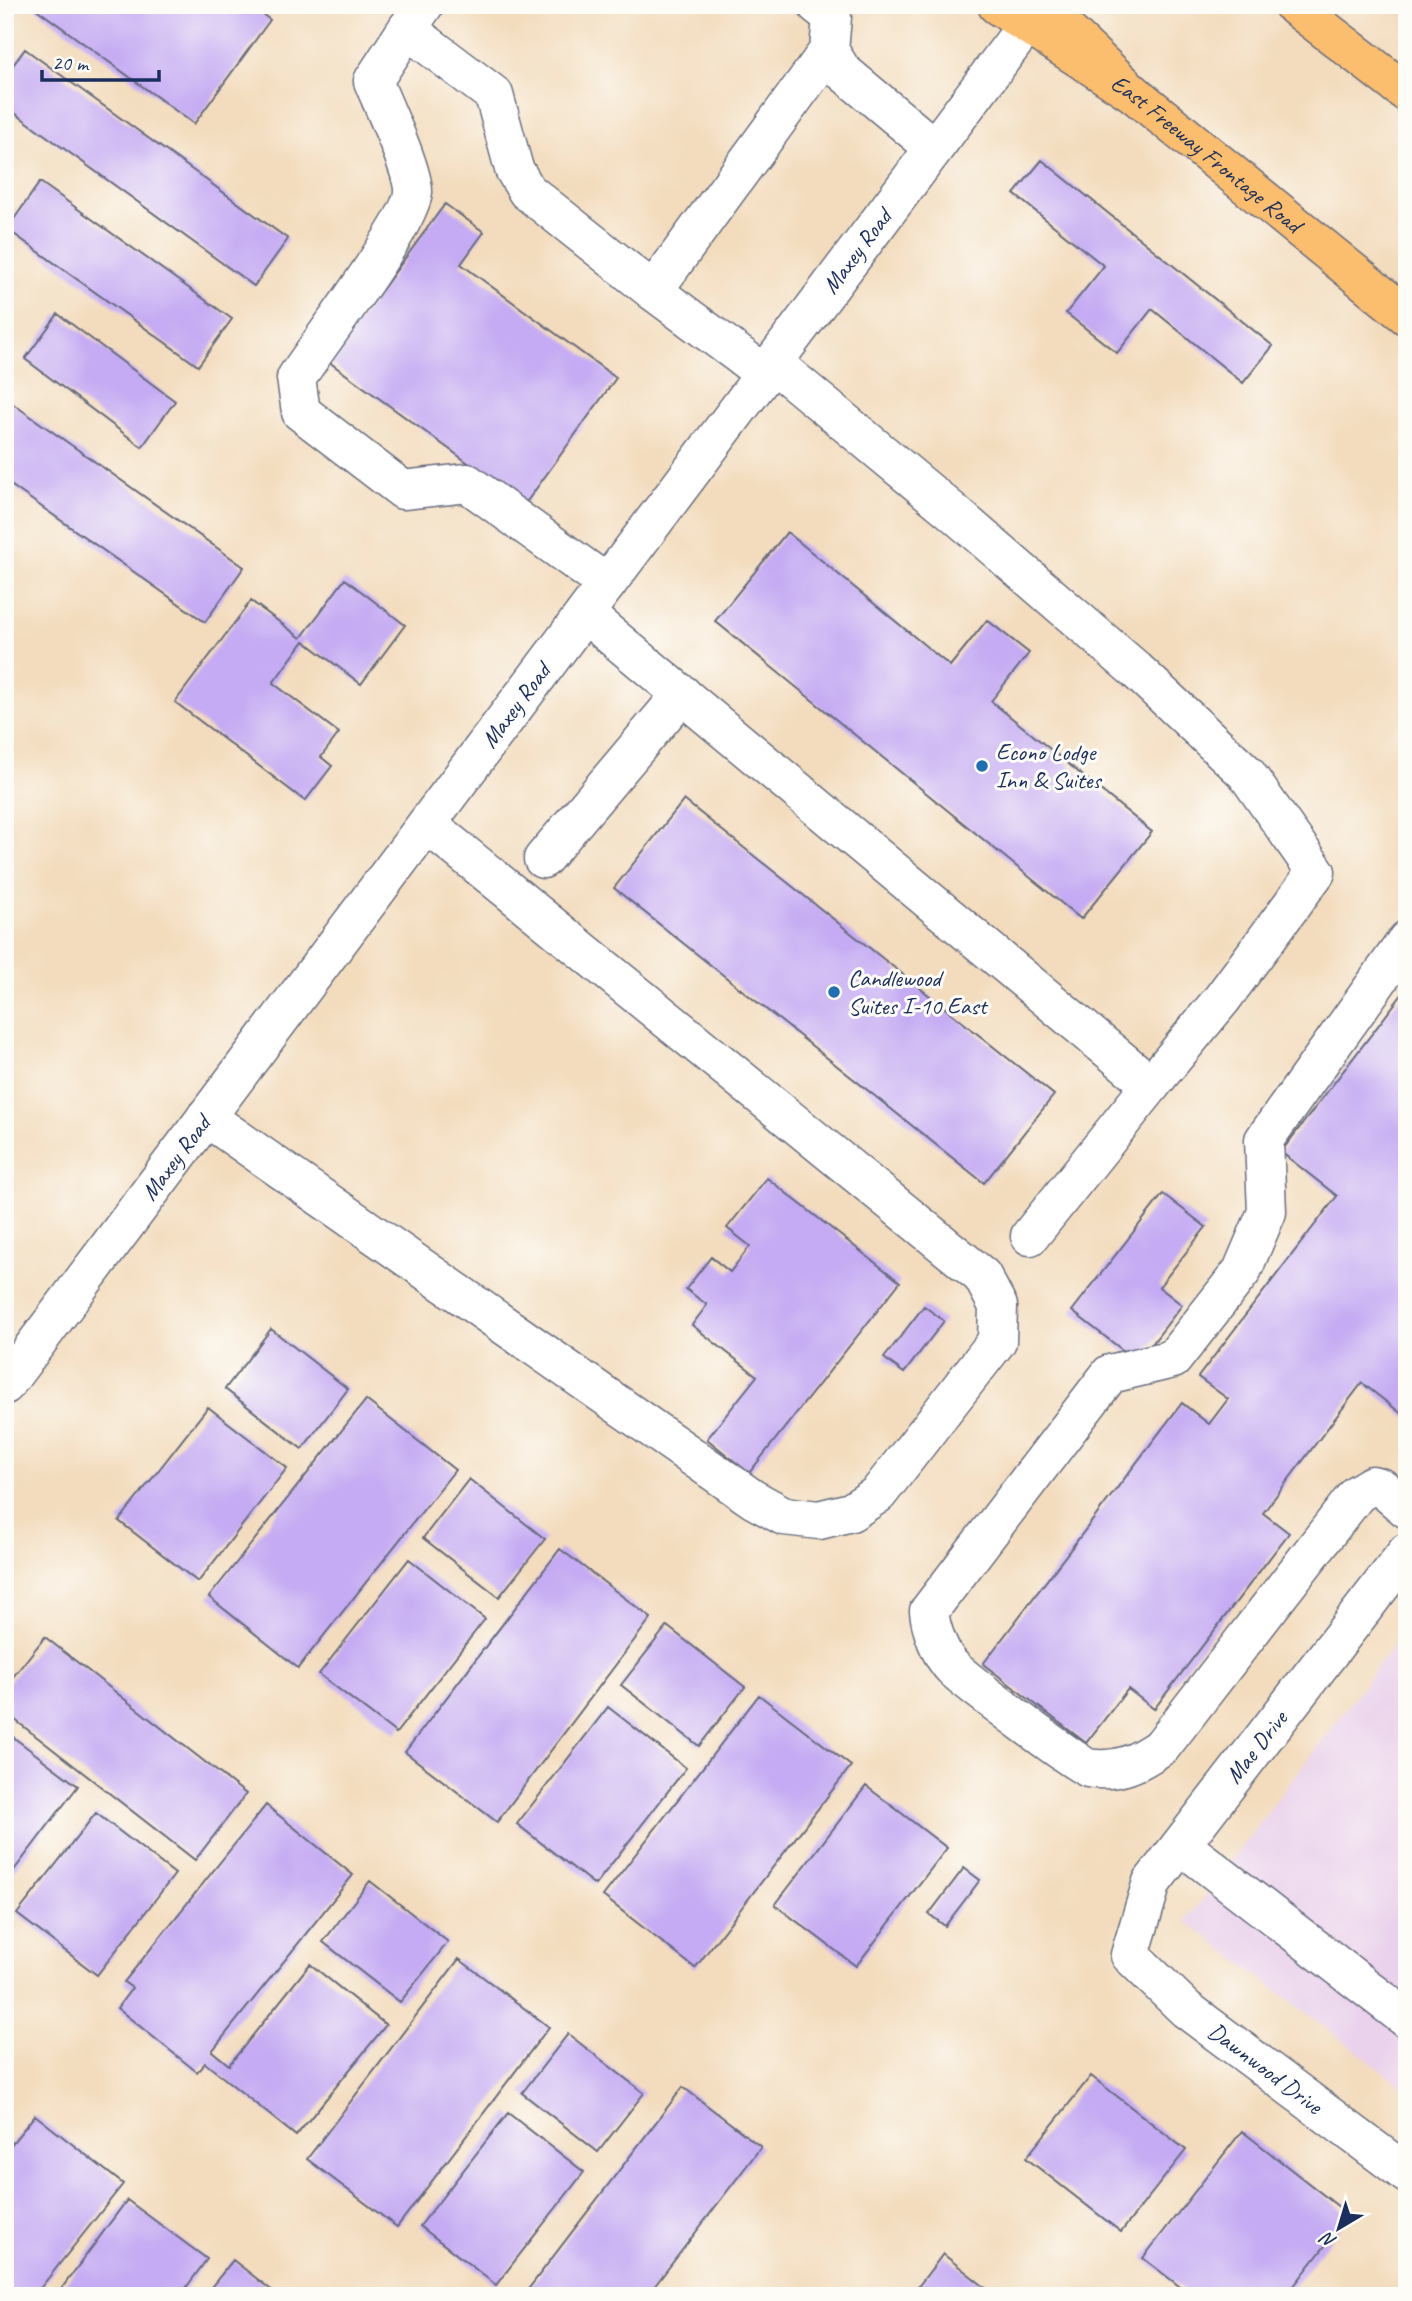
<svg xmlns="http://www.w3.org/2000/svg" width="1412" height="2301" font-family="Caveat,sans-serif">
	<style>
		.built { fill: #ead1ec }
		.building { fill: #c5abf3 }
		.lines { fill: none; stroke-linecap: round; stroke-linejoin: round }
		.minor-casing { stroke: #676c7f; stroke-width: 41 }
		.major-casing { stroke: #676c7f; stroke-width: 41 }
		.highway-casing { stroke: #676c7f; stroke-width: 41 }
		.minor { stroke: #fff; stroke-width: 38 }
		.major { stroke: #fbbd6e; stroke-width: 38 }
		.highway { stroke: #fbbd6e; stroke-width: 38 }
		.poi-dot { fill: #1f6fb2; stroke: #fdfcf7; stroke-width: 2.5 }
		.labels { text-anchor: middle; stroke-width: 6; stroke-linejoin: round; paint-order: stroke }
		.street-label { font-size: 24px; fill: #1b2f5e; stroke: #fdfcf7 }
		.poi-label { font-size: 24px; fill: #1b2f5e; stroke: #fdfcf7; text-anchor: start }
	</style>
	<rect width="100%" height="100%" fill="#fdfcf7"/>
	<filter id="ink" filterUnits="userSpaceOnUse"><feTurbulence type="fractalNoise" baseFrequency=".0143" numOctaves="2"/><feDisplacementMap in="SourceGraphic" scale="14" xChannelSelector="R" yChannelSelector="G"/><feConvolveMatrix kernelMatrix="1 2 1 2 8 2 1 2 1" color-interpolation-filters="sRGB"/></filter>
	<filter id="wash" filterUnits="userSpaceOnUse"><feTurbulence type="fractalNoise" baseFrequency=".00686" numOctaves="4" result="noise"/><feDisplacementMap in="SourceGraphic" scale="28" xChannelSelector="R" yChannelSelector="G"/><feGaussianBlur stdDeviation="1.57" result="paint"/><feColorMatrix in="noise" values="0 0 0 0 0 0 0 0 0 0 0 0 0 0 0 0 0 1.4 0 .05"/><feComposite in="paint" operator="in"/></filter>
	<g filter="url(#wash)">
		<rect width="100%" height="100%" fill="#f3dcbd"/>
		<!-- built -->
		<path class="built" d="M1407 1627V2090L1186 1921Z"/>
		<g id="blocks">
			<!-- building -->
			<path class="building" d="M31 5H250L270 20 194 124Z
				M25 49 288 239 254 286 5 106V76Z
				M1042 160 1273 346 1243 383 1152 309 1117 353 1066 313 1104 266 1014 194Z
				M40 182 232 319 198 366 7 229Z
				M445 204 484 232 461 264 616 378 525 504 329 362Z
				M58 314 175 401 142 447 25 359Z
				M6 399 244 567 205 622 5 481Z
				M787 532 950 666 987 620 1029 653 991 701 1152 832 1081 919 715 621Z
				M345 579 405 625 361 684 304 641 273 683 339 733 321 757 332 766 305 801 175 702 251 601 301 638Z
				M684 800 1054 1095 984 1183 614 888Z
				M1407 988V1418L1362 1383 1263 1513 1289 1533 1154 1709 1128 1689 1086 1743 983 1664 1182 1403 1209 1424 1228 1399 1198 1377 1337 1196 1281 1152Z
				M767 1178 900 1282 749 1473 707 1439 757 1376 692 1325 707 1305 686 1289 711 1257 730 1272 750 1246 727 1228Z
				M1163 1194 1206 1227 1159 1287 1182 1305 1138 1362 1072 1311Z
				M924 1306 944 1321 904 1373 884 1358Z
				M271 1329 348 1389 302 1449 225 1389Z
				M366 1400 455 1470 298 1668 209 1597Z
				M208 1407 287 1468 198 1582 119 1521Z
				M469 1479 545 1539 499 1597 423 1538Z
				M560 1549 651 1618 497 1822 405 1752Z
				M409 1559 485 1619 396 1733 319 1674Z
				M667 1626 745 1687 699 1746 621 1685Z
				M45 1637 246 1794 195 1860 5 1712V1687Z
				M759 1695 851 1766 695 1968 603 1896Z
				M608 1707 686 1768 595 1885 517 1824Z
				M5 1731 78 1786 5 1882Z
				M866 1786 947 1848 856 1966 775 1905Z
				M266 1805 353 1875 212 2051 229 2065 310 1964 386 2025 296 2136 205 2063 197 2072 117 2008 132 1988 124 1982Z
				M96 1813 175 1874 97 1975 17 1914Z
				M964 1868 980 1880 945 1926 929 1914Z
				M370 1881 448 1942 400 2002 323 1942Z
				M459 1959 549 2027 397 2227 307 2159Z
				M568 2034 644 2093 598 2152 522 2093Z
				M1091 2076 1186 2150 1121 2232 1026 2158Z
				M683 2087 761 2147 647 2296H523Z
				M508 2113 584 2172 496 2285 420 2226Z
				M35 2115 123 2184 34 2296H5V2152Z
				M1242 2131 1349 2215 1286 2296H1192L1143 2258Z
				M127 2200 207 2259 180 2296H56Z
				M943 2254 996 2296H911Z
				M233 2260 279 2296H204Z"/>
		</g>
	</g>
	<g filter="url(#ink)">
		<use href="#blocks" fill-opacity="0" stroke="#676c7f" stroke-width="2"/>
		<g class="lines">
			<!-- minor casing -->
			<g class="minor-casing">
				<g id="minor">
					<path d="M424 5 407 29 494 95 514 169 527 191 653 291"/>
					<path d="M817 5 832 17 829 50 842 71 934 148"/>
					<path d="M407 29 373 81C382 103 414 172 413 192 411 223 318 345 296 378L301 412 403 490 467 483 607 584"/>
					<path d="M773 363 953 512 1136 670 1246 773 1316 872 1222 999 1151 1085"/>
					<path d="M765 374 653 291 829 50"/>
					<path d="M585 614 1151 1085 1030 1236"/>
					<path d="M543 859 682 694"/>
					<path d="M1407 940 1264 1140 1267 1212 1242 1271 1173 1359 1110 1374 929 1611C931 1630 940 1655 954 1669 966 1681 1079 1766 1088 1768 1118 1773 1138 1763 1162 1746L1357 1494 1372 1485 1382 1488 1407 1509"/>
					<path d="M206 1117 753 1499 784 1516 819 1520 851 1512 878 1494 997 1341 998 1306 982 1276 427 824"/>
					<path id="s1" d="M5 1385 1026 26"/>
					<path id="s2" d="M1407 1552 1152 1882 1130 1955 1186 2009 1407 2174"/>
					<path d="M1181 1845 1407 2019"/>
				</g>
			</g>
			<!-- major casing -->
			<g class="major-casing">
				<g id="major">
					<path id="s3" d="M997 5 1133 93 1407 316"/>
				</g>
			</g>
			<!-- highway casing -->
			<g class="highway-casing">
				<path id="highway" d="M1040 5 1133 93
					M1293 5 1407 93"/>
			</g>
			<!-- minor -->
			<use href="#minor" class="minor"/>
			<!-- major -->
			<use href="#major" class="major"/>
			<!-- highway -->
			<use href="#highway" class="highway"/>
		</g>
	</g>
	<!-- markers -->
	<g class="poi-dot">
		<circle cx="982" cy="766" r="7"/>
		<circle cx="834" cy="992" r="7"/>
	</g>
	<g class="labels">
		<!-- street labels -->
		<g class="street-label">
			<text dy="8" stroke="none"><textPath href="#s3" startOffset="257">East Freeway Frontage Road</textPath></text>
			<text dy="8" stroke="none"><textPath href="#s1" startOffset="1418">Maxey Road</textPath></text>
			<text dy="8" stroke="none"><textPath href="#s1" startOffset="850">Maxey Road</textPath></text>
			<text dy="8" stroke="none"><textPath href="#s1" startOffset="284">Maxey Road</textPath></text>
			<text transform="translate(1256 1747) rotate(-52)" y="8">Mae Drive</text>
			<text dy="8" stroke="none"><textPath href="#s2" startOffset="670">Dawnwood Drive</textPath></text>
		</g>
		<!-- poi labels -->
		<g class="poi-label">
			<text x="996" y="760">Econo Lodge<tspan x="996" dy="28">Inn &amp; Suites</tspan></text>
			<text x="848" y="986">Candlewood<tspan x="848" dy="28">Suites I-10 East</tspan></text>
		</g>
	</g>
	<!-- margin -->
	<rect width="1412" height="2301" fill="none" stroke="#fdfcf7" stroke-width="28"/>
	<!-- north arrow -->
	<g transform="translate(1339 2228) rotate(218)" stroke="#fdfcf7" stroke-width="5" paint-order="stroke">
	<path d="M0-5L12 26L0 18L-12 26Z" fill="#1b2f5e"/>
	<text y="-10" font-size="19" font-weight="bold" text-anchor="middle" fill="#1b2f5e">N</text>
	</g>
	<!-- scale -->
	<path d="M42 70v10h117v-10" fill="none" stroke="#1b2f5e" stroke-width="3.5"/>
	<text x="52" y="70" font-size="21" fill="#1b2f5e" stroke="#fdfcf7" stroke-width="5" paint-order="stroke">20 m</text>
</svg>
